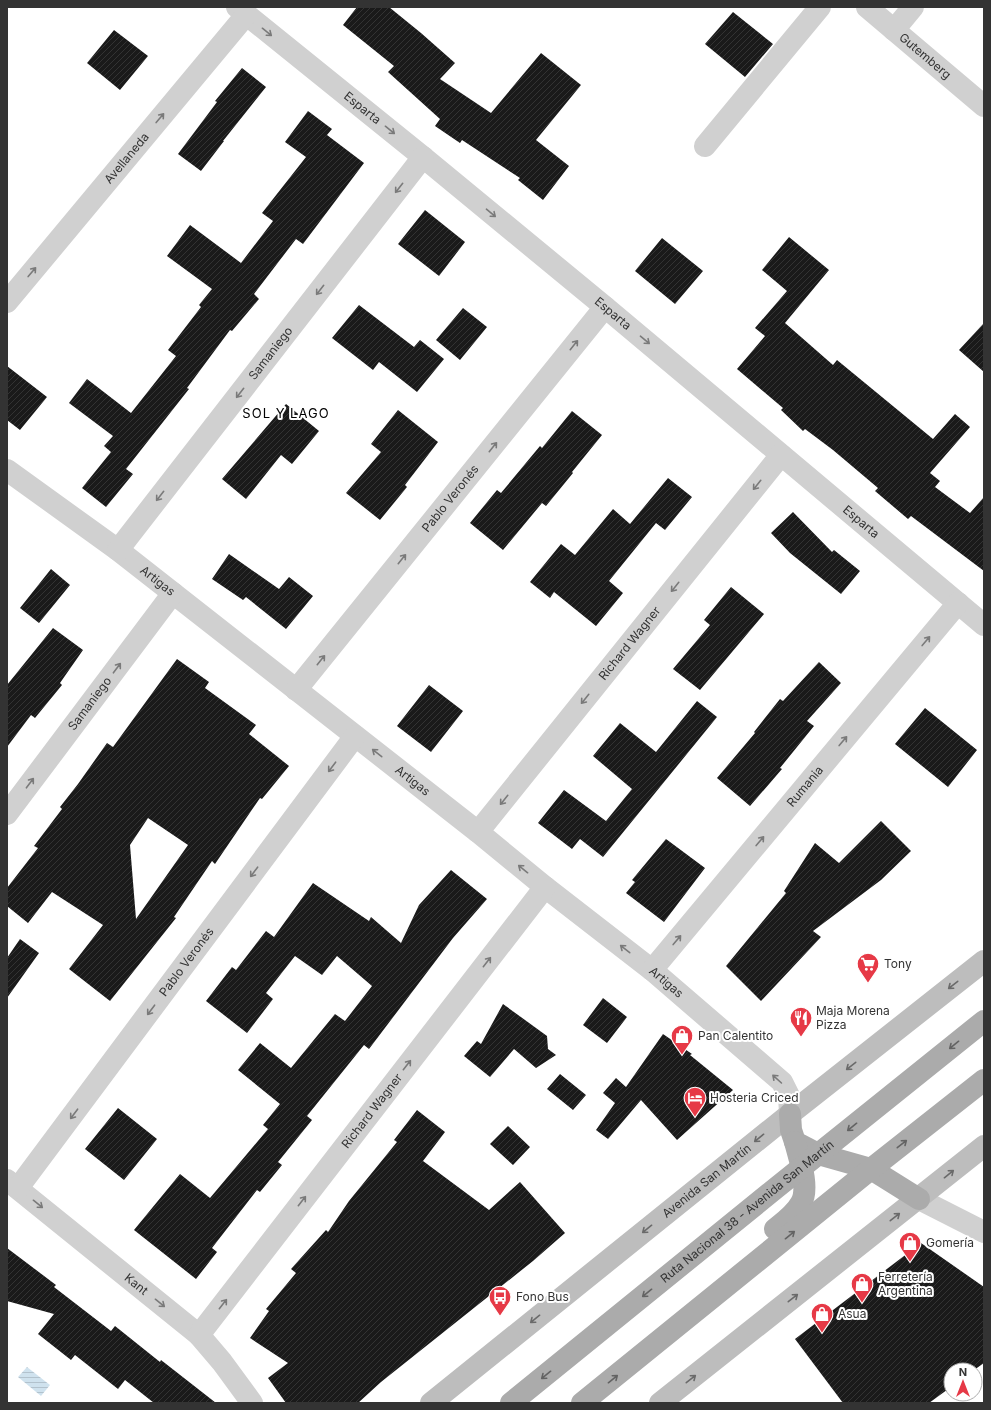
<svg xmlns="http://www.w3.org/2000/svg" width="991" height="1410" font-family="Inter,sans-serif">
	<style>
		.water { fill: url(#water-rules) }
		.building { fill: url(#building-hatch); fill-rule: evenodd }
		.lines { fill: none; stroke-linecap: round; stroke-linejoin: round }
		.minor { stroke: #d0d0d0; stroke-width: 22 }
		.secondary { stroke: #bdbdbd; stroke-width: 22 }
		.primary { stroke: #ababab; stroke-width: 22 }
		.oneway { stroke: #7a7a7a }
		.oneway2 { stroke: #6a6a6a }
		.oneway3 { stroke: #636363 }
		.labels { text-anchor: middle; stroke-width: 4; stroke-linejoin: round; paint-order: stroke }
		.street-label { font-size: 12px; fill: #333; stroke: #fff }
		.poi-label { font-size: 12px; fill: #333; stroke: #fff; text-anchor: start }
		.neighbourhood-label { font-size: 13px; letter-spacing: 1px; fill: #000; stroke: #fff }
	</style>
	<defs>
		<pattern id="water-rules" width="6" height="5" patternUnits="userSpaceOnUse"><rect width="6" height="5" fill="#cfe2ee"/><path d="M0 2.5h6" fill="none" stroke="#b2c2cd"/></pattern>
		<pattern id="building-hatch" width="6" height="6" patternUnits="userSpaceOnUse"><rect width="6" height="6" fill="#1a1a1a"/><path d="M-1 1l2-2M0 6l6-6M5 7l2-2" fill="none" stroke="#333"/></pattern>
	</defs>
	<rect width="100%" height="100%" fill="#fff"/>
	<!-- water -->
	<path class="water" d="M27 1367 50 1385 41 1396 18 1377Z"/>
	<!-- building -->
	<path class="building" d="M357 7H389L421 33 455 63 440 79 491 113 541 53 581 85 536 140 569 166 543 200 518 180 520 178 462 140 460 143 435 126 440 119 388 72 394 66 343 25Z
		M733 12 773 44 745 77 705 44Z
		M114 30 148 56 120 90 87 63Z
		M242 68 266 87 223 141H224L201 171 178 154 217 102 215 101Z
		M308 111 332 129 327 135 364 163 303 244 296 239 254 294 259 299 232 331 230 330 187 388 189 389 126 469 133 474 106 507 82 488 111 452 104 446 113 436 69 403 87 379 131 413 176 356 168 350 201 307 199 305 212 289 167 256 190 225 241 263 273 221 262 213 306 157 285 142Z
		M425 210 465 242 439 276 398 244Z
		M789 237 829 270 785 323 833 365 837 360 933 439 955 414 970 427 930 473 940 481 935 487 970 513 984 497V571L911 516 908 519 875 491 878 488 833 450 805 429 803 431 781 410 783 408 737 369 765 336 755 328 787 291 762 270Z
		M662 238 703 271 675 304 635 271Z
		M359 305 414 347 420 340 444 359 417 392 379 362 373 370 332 338Z
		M463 308 487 327 460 360 436 340Z
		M984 323V372L959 350Z
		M7 366 47 397 20 430 7 420Z
		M286 404 319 431 292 464 281 455 246 499 222 479Z
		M398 410 438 442 405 485 407 487 380 520 346 493 381 452 371 444Z
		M572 411 602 435 572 472 573 473 546 506 542 503 503 550 470 523 497 490 501 493 540 446 542 448Z
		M668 478 692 497 665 530 656 523 609 581 623 593 596 626 554 592 550 598 530 582 561 544 575 555 613 509 630 524Z
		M793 512 832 552 834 550 860 571 841 594 790 553 771 533Z
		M229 554 279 589 289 577 313 596 286 629 246 597 243 600 212 579Z
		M51 569 70 585 39 623 20 608Z
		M731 587 764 614 700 690 673 669 710 625 704 620Z
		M53 628 83 650 60 683 62 685 35 718 31 715 7 747V685Z
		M177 659 209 682 205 688 256 725 249 734 289 766 262 799 260 798 215 864 212 861 174 917 176 918 110 1001 69 969 103 925 52 892 28 923 7 906V888L38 848 34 846 62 809 60 807 78 784 107 743 113 747ZM148 818 188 845 136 919 130 845Z
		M819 662 841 683 807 721 814 726 780 768 782 769 750 806 717 778 755 733 754 732 780 699 783 701Z
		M429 685 463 711 431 752 397 726Z
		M697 701 717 717 603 857 580 839 572 849 538 823 564 790 606 821 632 789 593 756 620 723 656 752Z
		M925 708 977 750 948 787 895 744Z
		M881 821 911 851 881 880 813 931 821 937 761 1001 726 966 786 893 784 891 815 843 839 863Z
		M666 839 705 868 664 922 626 893 635 882 632 880Z
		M451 870 487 899 453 938 369 1049 364 1045 307 1116 312 1120 278 1162 282 1165 260 1192 257 1190 212 1248 217 1252 196 1279 134 1230 180 1174 210 1198 268 1129 263 1125 280 1104 238 1070 260 1043 291 1068 335 1014 345 1021 372 986 337 956 322 975 295 956 266 993 273 999 247 1033 206 1001 232 967 236 970 266 931 274 937 313 883 369 921 371 917 401 943 419 905Z
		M20 939 39 953 7 998V958Z
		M603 998 627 1017 607 1043 583 1025Z
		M503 1004 547 1036 548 1049 556 1055 536 1068 514 1049 490 1077 464 1056 477 1041 481 1044Z
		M663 1034 692 1054 690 1055 733 1090 677 1140 641 1100 608 1139 596 1130 615 1103 603 1093 616 1078 626 1087Z
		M560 1074 586 1095 573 1110 547 1089Z
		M118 1108 157 1139 124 1180 85 1149Z
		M417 1110 445 1132 423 1161 489 1210 520 1182 565 1233 533 1261 381 1382 358 1403H286L268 1378 288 1363 250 1338 269 1311 266 1309 296 1273 291 1269 326 1230 328 1232 349 1201 397 1142 394 1140Z
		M508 1126 530 1147 513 1165 490 1144Z
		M921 1243 984 1287V1363L974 1370H951V1387L929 1403H843L795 1339Z
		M7 1248 56 1285 54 1287 111 1331 115 1326 160 1362 161 1360 216 1403H154L125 1380 118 1389 75 1355 71 1360 38 1334 54 1314 7 1301Z"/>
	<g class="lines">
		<!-- minor -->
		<g class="minor">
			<path id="s1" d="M237 7 423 157 605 307 984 625"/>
			<path id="s2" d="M867 7 984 106"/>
			<path d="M894 30 913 7"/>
			<path d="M705 146 820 7"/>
			<path id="s3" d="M7 302 246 15"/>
			<path id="s4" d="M7 470 118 550 478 832 545 887 652 970 782 1082 789 1096 790 1114"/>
			<path id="s5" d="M118 550 423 157"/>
			<path id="s6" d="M296 690 605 307"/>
			<path id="s7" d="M7 814 173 593"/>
			<path id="s8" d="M478 832 781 455"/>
			<path id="s9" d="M652 970 958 603"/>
			<path id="s10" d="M7 1180 199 1335 222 1362 252 1403"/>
			<path id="s11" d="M18 1188 355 736"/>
			<path d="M919 1199 984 1232"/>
			<path id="s12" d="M199 1335 545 887"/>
		</g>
		<!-- secondary -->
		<g class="secondary">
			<path id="s13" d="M431 1403 790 1114 984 961"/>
			<path d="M660 1403 984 1146"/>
		</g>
		<!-- primary -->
		<g class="primary">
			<path d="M790 1114 791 1130 795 1142 818 1154 871 1169 919 1199"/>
			<path d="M775 1229C785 1221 795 1214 801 1203 810 1188 799 1157 795 1142"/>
			<path id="s14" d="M511 1403 776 1188 984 1021"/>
			<path d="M582 1403 871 1169 984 1080"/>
		</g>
	</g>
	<!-- one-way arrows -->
	<defs><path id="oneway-shaft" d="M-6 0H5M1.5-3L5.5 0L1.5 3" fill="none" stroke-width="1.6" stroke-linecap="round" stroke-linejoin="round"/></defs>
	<g class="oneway">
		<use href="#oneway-shaft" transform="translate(267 32) rotate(39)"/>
		<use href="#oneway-shaft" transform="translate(160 118) rotate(-50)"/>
		<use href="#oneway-shaft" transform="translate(390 130) rotate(39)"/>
		<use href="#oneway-shaft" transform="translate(399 188) rotate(128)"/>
		<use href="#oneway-shaft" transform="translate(491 213) rotate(40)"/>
		<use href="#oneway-shaft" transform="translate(32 272) rotate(-50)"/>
		<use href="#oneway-shaft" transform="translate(320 290) rotate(128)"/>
		<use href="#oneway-shaft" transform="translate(645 340) rotate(40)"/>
		<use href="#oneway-shaft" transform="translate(574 345) rotate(-51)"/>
		<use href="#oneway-shaft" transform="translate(240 393) rotate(128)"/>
		<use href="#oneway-shaft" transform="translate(493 447) rotate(-51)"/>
		<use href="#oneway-shaft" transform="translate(757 485) rotate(129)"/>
		<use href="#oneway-shaft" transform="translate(160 496) rotate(128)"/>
		<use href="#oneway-shaft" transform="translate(402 559) rotate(-51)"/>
		<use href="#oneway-shaft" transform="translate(675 587) rotate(129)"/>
		<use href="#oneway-shaft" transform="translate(926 641) rotate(-50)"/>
		<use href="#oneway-shaft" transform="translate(321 660) rotate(-51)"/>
		<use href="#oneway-shaft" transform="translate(117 668) rotate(-53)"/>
		<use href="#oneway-shaft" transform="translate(585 699) rotate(129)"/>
		<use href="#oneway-shaft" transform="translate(843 741) rotate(-50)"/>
		<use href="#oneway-shaft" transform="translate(377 753) rotate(-142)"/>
		<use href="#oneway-shaft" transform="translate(332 767) rotate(127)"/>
		<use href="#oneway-shaft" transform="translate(30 783) rotate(-53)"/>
		<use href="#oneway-shaft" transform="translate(504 800) rotate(129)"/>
		<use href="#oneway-shaft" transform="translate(760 841) rotate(-50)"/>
		<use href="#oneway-shaft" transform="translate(523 869) rotate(-141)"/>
		<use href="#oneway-shaft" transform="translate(254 872) rotate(127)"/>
		<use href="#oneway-shaft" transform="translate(677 940) rotate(-50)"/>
		<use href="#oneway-shaft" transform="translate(625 949) rotate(-142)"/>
		<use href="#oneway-shaft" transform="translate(487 962) rotate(-52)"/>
		<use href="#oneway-shaft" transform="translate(151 1010) rotate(127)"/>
		<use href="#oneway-shaft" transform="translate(407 1065) rotate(-52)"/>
		<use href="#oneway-shaft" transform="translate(777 1079) rotate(-138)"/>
		<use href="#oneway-shaft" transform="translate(74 1114) rotate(127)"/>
		<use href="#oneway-shaft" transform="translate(302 1201) rotate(-52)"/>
		<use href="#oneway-shaft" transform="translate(38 1204) rotate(39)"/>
		<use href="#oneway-shaft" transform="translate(160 1303) rotate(39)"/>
		<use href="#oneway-shaft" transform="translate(223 1304) rotate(-52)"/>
	</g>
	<g class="oneway2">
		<use href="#oneway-shaft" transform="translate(953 985) rotate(142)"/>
		<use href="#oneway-shaft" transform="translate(851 1066) rotate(142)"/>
		<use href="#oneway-shaft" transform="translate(759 1138) rotate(141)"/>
		<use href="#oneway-shaft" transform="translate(949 1174) rotate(-39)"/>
		<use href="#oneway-shaft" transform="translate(895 1217) rotate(-38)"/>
		<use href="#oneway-shaft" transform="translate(647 1229) rotate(141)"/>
		<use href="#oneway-shaft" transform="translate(793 1298) rotate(-38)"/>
		<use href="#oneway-shaft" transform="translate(535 1319) rotate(141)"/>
		<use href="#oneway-shaft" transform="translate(691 1379) rotate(-38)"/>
	</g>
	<g class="oneway3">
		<use href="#oneway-shaft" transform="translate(954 1045) rotate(141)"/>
		<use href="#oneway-shaft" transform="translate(852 1127) rotate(141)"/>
		<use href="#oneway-shaft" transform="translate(902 1144) rotate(-38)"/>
		<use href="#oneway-shaft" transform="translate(790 1235) rotate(-39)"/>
		<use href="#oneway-shaft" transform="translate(647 1293) rotate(141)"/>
		<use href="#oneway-shaft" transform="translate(546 1375) rotate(141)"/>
		<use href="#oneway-shaft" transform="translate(613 1379) rotate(-39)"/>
	</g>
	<!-- icons -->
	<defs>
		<g id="supermarket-pin" transform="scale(1.15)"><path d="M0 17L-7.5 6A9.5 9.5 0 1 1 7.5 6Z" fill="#e63946" stroke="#fff"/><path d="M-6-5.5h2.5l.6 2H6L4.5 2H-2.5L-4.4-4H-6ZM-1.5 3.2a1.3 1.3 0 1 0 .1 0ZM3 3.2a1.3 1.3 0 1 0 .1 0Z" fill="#fff"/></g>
		<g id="restaurant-pin" transform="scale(1.15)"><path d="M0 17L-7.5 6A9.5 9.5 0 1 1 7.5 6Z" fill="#e63946" stroke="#fff"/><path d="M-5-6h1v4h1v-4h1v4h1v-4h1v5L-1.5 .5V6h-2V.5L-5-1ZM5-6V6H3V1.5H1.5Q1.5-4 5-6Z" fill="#fff"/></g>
		<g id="shop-pin" transform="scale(1.15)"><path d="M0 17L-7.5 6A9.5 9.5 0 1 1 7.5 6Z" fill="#e63946" stroke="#fff"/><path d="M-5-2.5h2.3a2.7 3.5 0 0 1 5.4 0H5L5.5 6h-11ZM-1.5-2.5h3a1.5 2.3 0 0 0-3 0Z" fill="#fff"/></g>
		<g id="hotel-pin" transform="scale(1.15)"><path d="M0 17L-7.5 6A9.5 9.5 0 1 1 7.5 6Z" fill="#e63946" stroke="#fff"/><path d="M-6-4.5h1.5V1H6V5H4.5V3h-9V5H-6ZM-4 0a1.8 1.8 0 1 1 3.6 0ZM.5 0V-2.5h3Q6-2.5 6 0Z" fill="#fff"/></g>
		<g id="bus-pin" transform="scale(1.15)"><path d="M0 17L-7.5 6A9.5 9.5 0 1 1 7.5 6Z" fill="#e63946" stroke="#fff"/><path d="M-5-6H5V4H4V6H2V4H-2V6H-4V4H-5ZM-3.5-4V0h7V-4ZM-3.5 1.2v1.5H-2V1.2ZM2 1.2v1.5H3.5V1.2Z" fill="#fff"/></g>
	</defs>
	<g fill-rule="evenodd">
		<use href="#supermarket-pin" x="868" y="964"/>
		<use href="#restaurant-pin" x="801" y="1018"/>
		<use href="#shop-pin" x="682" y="1036"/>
		<use href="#hotel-pin" x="695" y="1098"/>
		<use href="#shop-pin" x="910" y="1243"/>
		<use href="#shop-pin" x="862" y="1284"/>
		<use href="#bus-pin" x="500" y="1297"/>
		<use href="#shop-pin" x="822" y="1314"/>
	</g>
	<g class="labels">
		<!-- street labels -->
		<g class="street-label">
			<text dy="4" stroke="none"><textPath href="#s2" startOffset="76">Gutemberg</textPath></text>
			<text dy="4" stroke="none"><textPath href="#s1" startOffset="161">Esparta</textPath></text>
			<text dy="4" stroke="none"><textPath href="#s3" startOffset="187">Avellaneda</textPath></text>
			<text dy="4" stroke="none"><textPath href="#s1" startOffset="485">Esparta</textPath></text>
			<text dy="4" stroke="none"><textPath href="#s5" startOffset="249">Samaniego</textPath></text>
			<text dy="4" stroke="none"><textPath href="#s6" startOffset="246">Pablo Veronés</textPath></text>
			<text dy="4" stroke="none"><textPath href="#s1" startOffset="809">Esparta</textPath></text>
			<text dy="4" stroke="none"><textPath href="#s4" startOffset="187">Artigas</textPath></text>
			<text dy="4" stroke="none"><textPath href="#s8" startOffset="242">Richard Wagner</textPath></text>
			<text dy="4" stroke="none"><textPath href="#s7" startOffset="138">Samaniego</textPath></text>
			<text dy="4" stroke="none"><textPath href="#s4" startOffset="511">Artigas</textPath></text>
			<text dy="4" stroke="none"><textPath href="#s9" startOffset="239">Rumania</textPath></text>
			<text dy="4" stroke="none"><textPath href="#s11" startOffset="282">Pablo Veronés</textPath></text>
			<text dy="4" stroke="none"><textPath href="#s4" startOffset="835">Artigas</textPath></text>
			<text dy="4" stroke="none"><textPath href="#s12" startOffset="283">Richard Wagner</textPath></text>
			<text dy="4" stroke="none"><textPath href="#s13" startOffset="354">Avenida San Martín</textPath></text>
			<text dy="4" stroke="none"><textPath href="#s14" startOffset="304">Ruta Nacional 38 - Avenida San Martín</textPath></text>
			<text dy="4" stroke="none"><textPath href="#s10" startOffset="166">Kant</textPath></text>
		</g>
		<!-- poi labels -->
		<g class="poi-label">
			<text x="884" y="968">Tony</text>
			<text x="816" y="1015">Maja Morena<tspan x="816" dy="14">Pizza</tspan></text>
			<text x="698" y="1040">Pan Calentito</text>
			<text x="710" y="1102">Hosteria Criced</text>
			<text x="926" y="1247">Gomería</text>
			<text x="878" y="1281">Ferretería<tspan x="878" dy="14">Argentina</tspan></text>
			<text x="516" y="1301">Fono Bus</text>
			<text x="838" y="1318">Asua</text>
		</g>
		<!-- neighbourhood labels -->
		<g class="neighbourhood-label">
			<text x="286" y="418">SOL Y LAGO</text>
		</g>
	</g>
	<!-- border -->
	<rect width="991" height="1410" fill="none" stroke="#333333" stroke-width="16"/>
	<!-- north arrow -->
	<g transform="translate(963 1382)"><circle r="19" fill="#ffffff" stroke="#adadad"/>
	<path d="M0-3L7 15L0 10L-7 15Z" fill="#e63946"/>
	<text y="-6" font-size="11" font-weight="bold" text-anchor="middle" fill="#333333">N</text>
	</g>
</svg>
